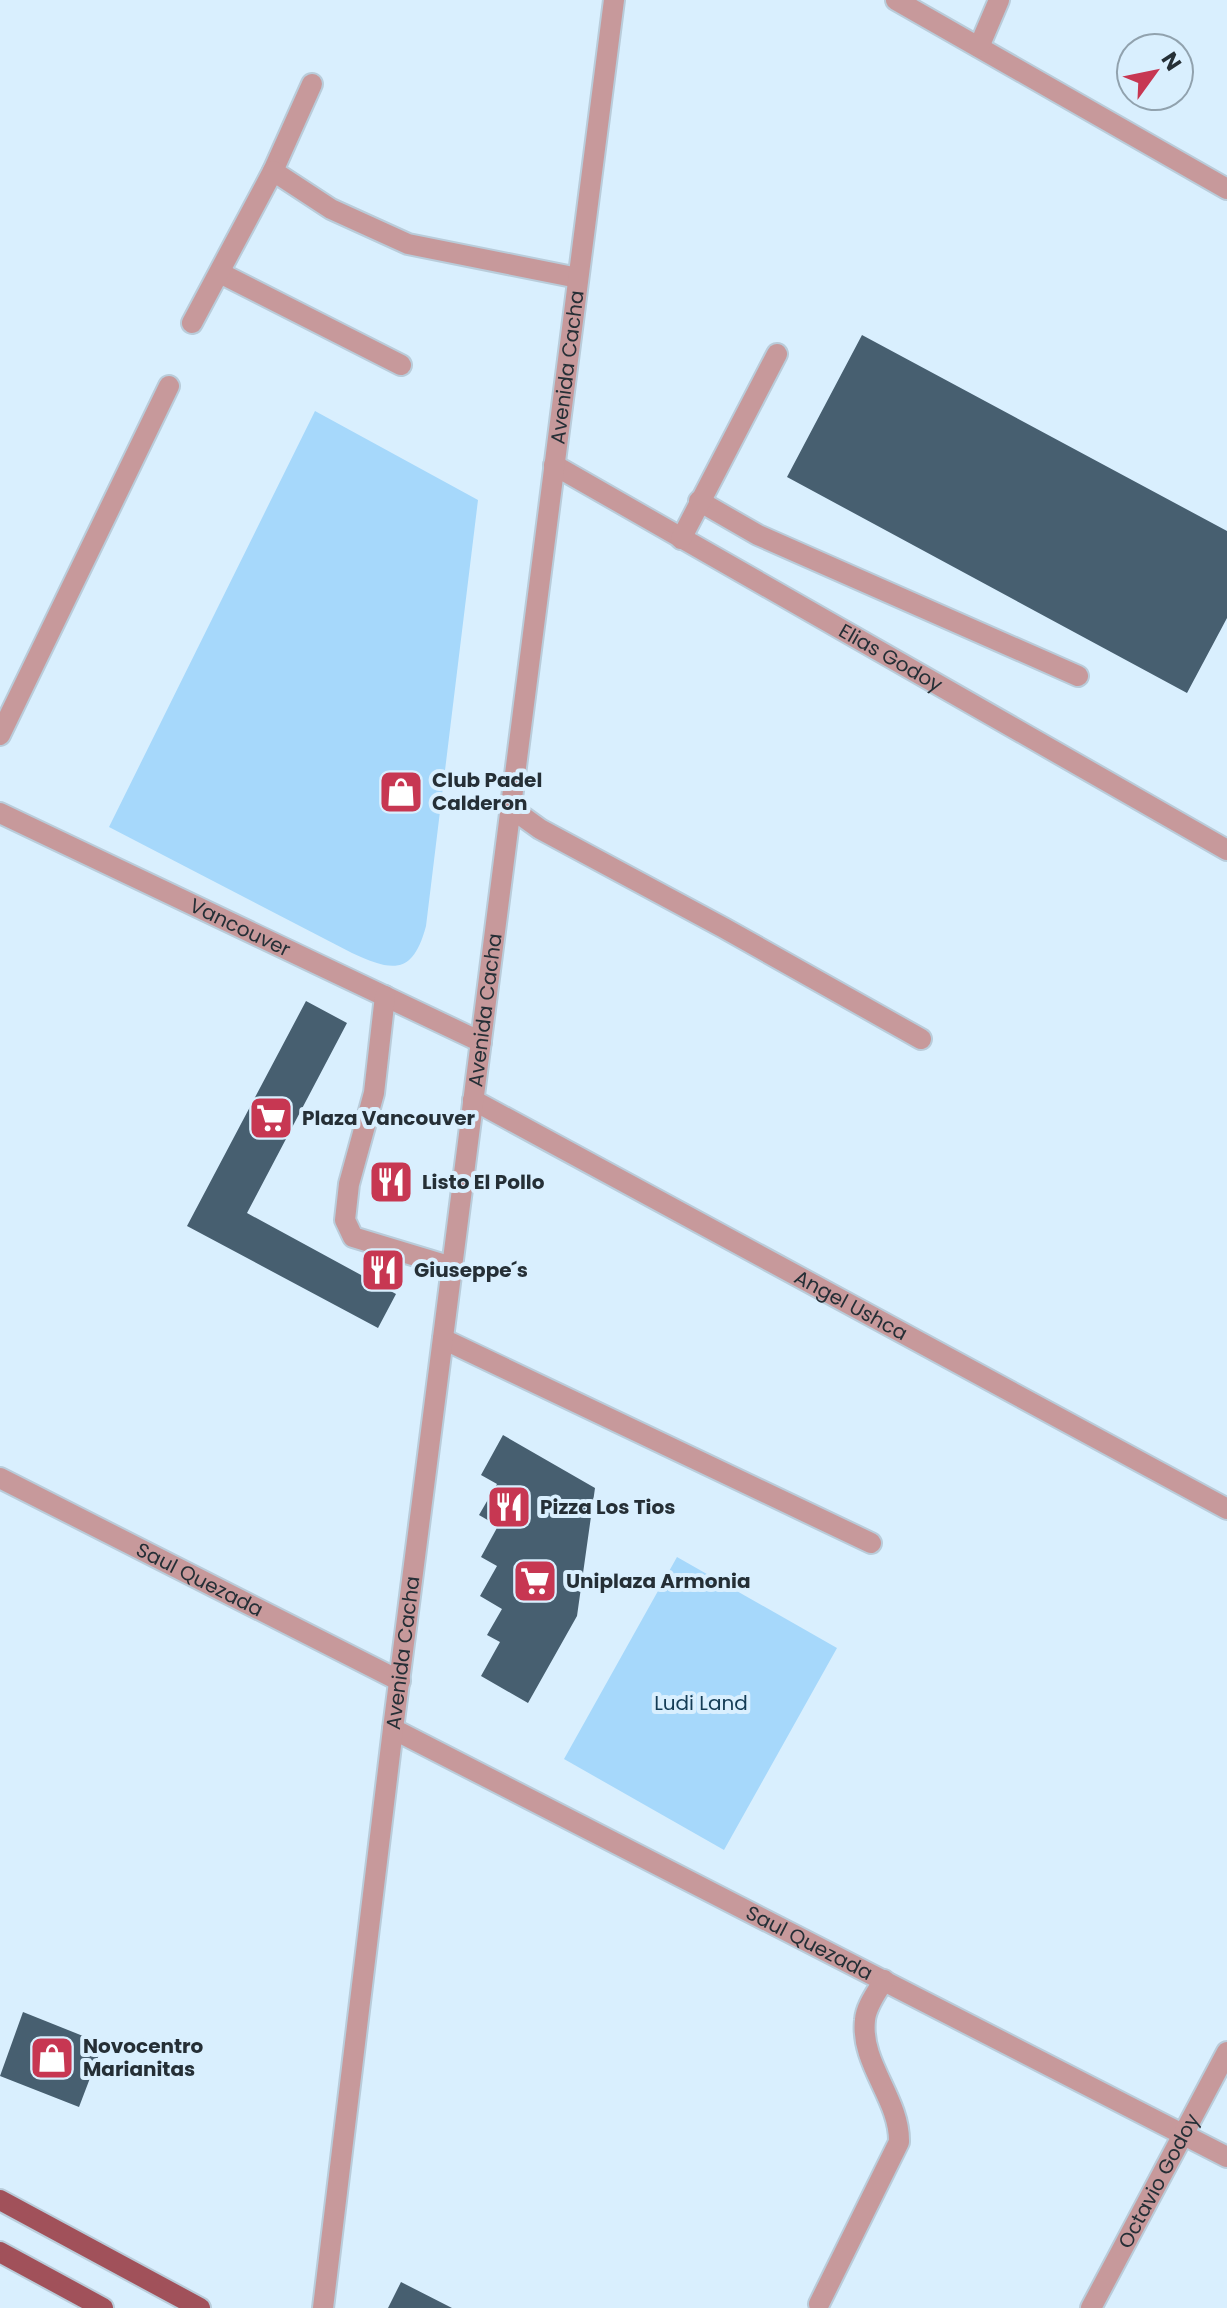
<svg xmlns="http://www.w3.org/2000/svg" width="1227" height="2308" font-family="Poppins,sans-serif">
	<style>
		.green { fill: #a6d8fb }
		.building { fill: #475f70 }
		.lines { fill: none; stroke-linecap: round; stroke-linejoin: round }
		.minor-casing { stroke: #b9ccda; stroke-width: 24 }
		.major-casing { stroke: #b9ccda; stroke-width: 24 }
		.minor { stroke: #c7999b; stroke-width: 20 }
		.major { stroke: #a1515a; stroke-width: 20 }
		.labels { text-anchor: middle; stroke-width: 8; stroke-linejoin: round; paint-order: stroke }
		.street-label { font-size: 20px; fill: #252f36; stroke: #d9effe }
		.poi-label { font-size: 20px; font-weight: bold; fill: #252f36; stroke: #d9effe; text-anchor: start }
		.park-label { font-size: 20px; fill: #143c55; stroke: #d9effe }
	</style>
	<rect width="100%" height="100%" fill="#d9effe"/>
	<!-- green -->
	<path class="green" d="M315 411 478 500 426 926C413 975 393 972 352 953L109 827Z
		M677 1557 837 1648 724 1850 564 1759Z"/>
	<!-- building -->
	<path class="building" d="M862 335 1227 531V618L1187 693 787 477Z
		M306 1001 347 1023 247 1213 396 1294 378 1328 187 1226Z
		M503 1435 595 1488 577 1616 528 1703 481 1676 500 1642 487 1635 502 1609 480 1596 497 1566 481 1557 498 1526 479 1515 497 1484 481 1475Z
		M23 2012 103 2044 79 2107 0 2076Z
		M401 2282 452 2308H388Z"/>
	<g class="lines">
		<!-- minor casing -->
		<g class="minor-casing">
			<g id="minor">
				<path d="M896 0 1227 189"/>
				<path d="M979 47 999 0"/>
				<path d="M273 171 312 84"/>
				<path d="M220 273 401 365"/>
				<path d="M192 323 273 171 331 209 408 244 578 278"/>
				<path id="s1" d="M554 465 1227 850"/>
				<path d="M699 501 758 535 1078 676"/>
				<path d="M681 539 777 354"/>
				<path d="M0 735 169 386"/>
				<path d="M511 808 540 829 724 928 921 1039"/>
				<path id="s2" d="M0 813 481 1042"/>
				<path d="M385 996 374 1093 349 1184 345 1220 353 1237 452 1267"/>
				<path id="s3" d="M473 1100 1227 1509"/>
				<path d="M443 1339 871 1543"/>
				<path id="s4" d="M0 1478 400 1681"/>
				<path id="s5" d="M393 1729 1227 2157"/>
				<path d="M819 2304 899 2142C900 2099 860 2064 865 2020 866 2006 877 1992 884 1980"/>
				<path id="s6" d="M323 2308 393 1729 614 0"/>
				<path id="s7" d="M1091 2308 1227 2052"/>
			</g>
		</g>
		<!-- major casing -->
		<g class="major-casing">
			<path id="major" d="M0 2200 200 2308
				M0 2252 103 2308"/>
		</g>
		<!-- minor -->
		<use href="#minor" class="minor"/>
		<!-- major -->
		<use href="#major" class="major"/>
	</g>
	<!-- icons -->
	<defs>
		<g id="shop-square" transform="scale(2.3)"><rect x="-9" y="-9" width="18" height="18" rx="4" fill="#c73752" stroke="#d9effe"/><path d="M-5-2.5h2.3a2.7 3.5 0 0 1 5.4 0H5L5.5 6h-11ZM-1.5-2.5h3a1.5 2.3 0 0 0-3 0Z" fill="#fff"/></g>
		<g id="supermarket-square" transform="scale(2.3)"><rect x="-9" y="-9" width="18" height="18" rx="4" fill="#c73752" stroke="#d9effe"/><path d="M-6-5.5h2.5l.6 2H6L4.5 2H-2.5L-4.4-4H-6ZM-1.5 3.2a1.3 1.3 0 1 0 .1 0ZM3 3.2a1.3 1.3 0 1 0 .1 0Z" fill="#fff"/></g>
		<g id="restaurant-square" transform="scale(2.3)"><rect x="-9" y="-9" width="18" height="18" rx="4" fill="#c73752" stroke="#d9effe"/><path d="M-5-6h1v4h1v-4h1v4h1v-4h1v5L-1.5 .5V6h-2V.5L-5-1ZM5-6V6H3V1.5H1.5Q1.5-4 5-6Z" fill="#fff"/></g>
	</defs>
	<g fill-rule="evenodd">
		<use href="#shop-square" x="401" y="792"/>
		<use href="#supermarket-square" x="271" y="1118"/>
		<use href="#restaurant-square" x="391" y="1182"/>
		<use href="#restaurant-square" x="383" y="1270"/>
		<use href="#restaurant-square" x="509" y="1507"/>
		<use href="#supermarket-square" x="535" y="1581"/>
		<use href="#shop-square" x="52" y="2058"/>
	</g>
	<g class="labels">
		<!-- street labels -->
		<g class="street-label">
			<text dy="7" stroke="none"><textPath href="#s6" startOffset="1956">Avenida Cacha</textPath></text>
			<text dy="7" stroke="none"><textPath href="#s1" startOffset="388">Elias Godoy</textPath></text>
			<text dy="7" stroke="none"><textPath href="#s2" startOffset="266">Vancouver</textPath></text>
			<text dy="7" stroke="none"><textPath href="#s6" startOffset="1308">Avenida Cacha</textPath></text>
			<text dy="7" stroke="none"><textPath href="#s3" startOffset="430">Angel Ushca</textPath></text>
			<text dy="7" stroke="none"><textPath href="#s4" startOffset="224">Saul Quezada</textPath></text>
			<text dy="7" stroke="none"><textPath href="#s6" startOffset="660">Avenida Cacha</textPath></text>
			<text dy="7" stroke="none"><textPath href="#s5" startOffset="468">Saul Quezada</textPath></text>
			<text dy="7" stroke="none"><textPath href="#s7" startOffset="144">Octavio Godoy</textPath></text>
		</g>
		<!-- poi labels -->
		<g class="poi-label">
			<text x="432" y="787">Club Padel<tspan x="432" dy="23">Calderon</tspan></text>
			<text x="302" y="1125">Plaza Vancouver</text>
			<text x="422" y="1189">Listo El Pollo</text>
			<text x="414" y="1277">Giuseppe´s</text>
			<text x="540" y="1514">Pizza Los Tios</text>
			<text x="566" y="1588">Uniplaza Armonia</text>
			<text x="83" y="2053">Novocentro<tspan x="83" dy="23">Marianitas</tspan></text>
		</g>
		<!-- park labels -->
		<g class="park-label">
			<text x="701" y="1710">Ludi Land</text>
		</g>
	</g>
	<!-- north arrow -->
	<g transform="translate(1155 72) rotate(57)"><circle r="38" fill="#d9effe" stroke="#91a2ae" stroke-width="2"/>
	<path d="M0-6L14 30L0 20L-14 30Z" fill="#c73752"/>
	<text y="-12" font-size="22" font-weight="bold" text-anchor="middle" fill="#252f36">N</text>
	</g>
</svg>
